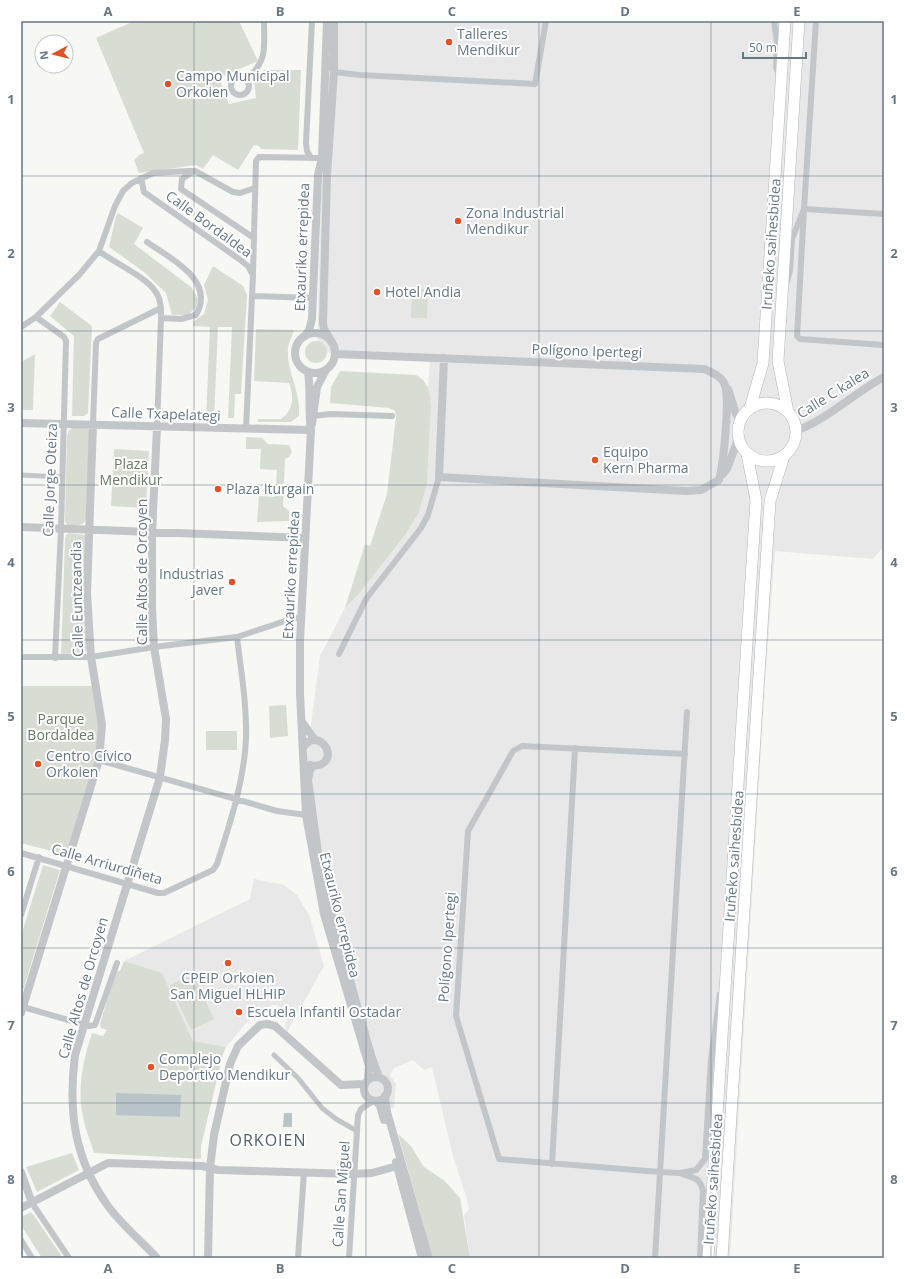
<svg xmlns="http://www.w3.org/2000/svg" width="905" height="1279" font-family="'Open Sans',sans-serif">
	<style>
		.built { fill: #e7e8e7 }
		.green { fill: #d8ddd4 }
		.water { fill: #b8c4c8 }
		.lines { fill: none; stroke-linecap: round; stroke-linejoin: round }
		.trunk-casing { stroke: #b3b7ba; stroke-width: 12 }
		.pedestrian { stroke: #c2c6c9; stroke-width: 5 }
		.minor { stroke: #c2c6c9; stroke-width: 6 }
		.tertiary { stroke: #c2c6c9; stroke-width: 8 }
		.trunk { stroke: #fff; stroke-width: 11 }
		.grid { fill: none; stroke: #667784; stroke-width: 1; stroke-opacity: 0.55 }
		.poi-dot { fill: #e15128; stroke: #fff; stroke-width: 1.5 }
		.labels { text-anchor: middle; stroke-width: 4; stroke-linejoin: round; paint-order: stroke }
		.poi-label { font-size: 14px; fill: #667784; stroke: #fff; text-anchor: start }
		.street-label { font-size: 14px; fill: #667784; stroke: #fff }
		.park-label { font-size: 14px; fill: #697b65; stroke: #fff }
		.quarter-label { font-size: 16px; letter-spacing: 1px; fill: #546069; stroke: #fff }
		.neatline { fill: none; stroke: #667784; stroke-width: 1.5 }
		.grid-label { font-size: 13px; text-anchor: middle; font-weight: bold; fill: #667784 }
	</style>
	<rect width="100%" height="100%" fill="#f7f7f3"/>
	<!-- built -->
	<path class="built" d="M328 21H884V546L873 559 775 551 765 683 730 1258H470L464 1215 469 1209 466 1196 453 1156 432 1067 424 1070 413 1060 394 1068 390 1075 396 1084 394 1108 380 1106 369 1094 367 1086 368 1078 325 919 306 763 320 656 345 608 358 595 406 534 419 512 427 484 431 406 428 388 430 359 317 352 322 158Z
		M254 879 284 885 297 895 309 915 324 966 287 1032 285 1025 288 1017 286 1012 278 1005H272L254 1014 226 1047 193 1041 162 973 124 961 250 899Z"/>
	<!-- green -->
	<path class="green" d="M134 21H239L258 61 219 78 229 104 256 98 254 79 264 70H301L298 150 261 149 259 146 254 145 238 170 213 155 203 169 196 165 139 173 134 160 139 155 144 153 96 38Z
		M118 213 143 228 134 244 191 287 198 299 196 307 188 315H172L166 293 144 272 109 247 116 216Z
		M213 266 243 286 247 295 241 394H235L234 418H228L232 327H218L214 420 206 419 210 327 193 326V322L204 314 208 300 204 285Z
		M412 289H428L427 318H411Z
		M60 302 92 326 88 413 84 416H72L74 336 50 316Z
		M256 329 294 330C292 336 289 342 288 348 286 371 301 391 299 416L291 422H258V419H281C294 410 294 396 289 383L254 381Z
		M305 352a11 11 0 1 1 22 0a11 11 0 1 1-22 0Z
		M35 354 33 410H21V362Z
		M340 371 416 375C429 382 430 393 431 406L427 484 419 512 406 534 358 595 345 608 365 544 370 546 387 494 396 417 395 411 389 408 330 403 331 387Z
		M74 427 87 428 90 431 86 520C81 527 75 526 67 525L65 521 67 436 69 430Z
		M246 437 262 438 268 444 289 445 292 452 289 457 285 459 283 506 289 511V521L257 522 259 496 275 497 277 470 260 469 261 449H246Z
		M114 449 149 451 146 508 111 506Z
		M69 533 85 535 87 649 84 653 61 654 65 540 66 535Z
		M21 686H95L102 725 99 760 70 856 21 843Z
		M286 705 288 736 270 738 269 706Z
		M206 731H237V750H206Z
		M43 865 60 870 21 997V936Z
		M124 961 162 973 193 1041 226 1047 223 1054 201 1146V1159L94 1153C91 1142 86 1132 84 1121 76 1091 83 1061 92 1033L103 1036 107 1030 101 1028 100 1024 116 970 120 971Z
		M193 974 214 1019 191 1030 170 985Z
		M398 1134 411 1146 424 1167 445 1181 460 1198 470 1258H433Z
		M72 1153 79 1170 37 1192 26 1167Z
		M31 1212 35 1217 63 1258H42L21 1225V1217Z"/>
	<!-- water -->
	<path class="water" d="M116 1093 181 1095 180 1117 116 1115Z
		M284 1113H292V1127H283Z"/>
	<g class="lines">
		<!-- trunk casing -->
		<g class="trunk-casing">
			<path id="trunk" d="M738 432a29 29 0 1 1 58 0a29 29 0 1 1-58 0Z
				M750 408 763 363 785 21
				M788 412 778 361 799 21
				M708 1258 756 500 747 454
				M722 1258 770 501 784 456"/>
		</g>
		<!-- pedestrian -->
		<path class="pedestrian" d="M21 475 62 477
			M274 1055 298 1078 322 1108 336 1119 357 1131"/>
		<!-- minor -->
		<path class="minor" d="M774 21 777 43 776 67 779 74
			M328 59V64L334 72 360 75 535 84 546 21
			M231 86a9 9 0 1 1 18 0a9 9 0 1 1-18 0Z
			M247 80C268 58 264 50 264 21
			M311 158 307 151 306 143 312 21
			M192 172 182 179 181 189 254 238
			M141 178 144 192 239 259 248 266 253 275 246 429
			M884 214 804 209 797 336 800 339 884 345
			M147 242C171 259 216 280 196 315L181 319 161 318
			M99 251C113 262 146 277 155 291 161 298 161 309 161 318L157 427
			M253 273 256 161 259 157 322 158 324 160
			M787 282 790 270 792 239 804 209 816 21
			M252 296 313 298
			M36 317 64 337 66 341 61 529 55 658
			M21 327 36 317 79 275 99 251 115 206 123 191 132 183 153 173 188 171H195L233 192 240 193 255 188
			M314 416 330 414 392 416
			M93 424 96 343 98 339 161 308
			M339 654 366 599 421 528 428 515 439 477
			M21 657H91L154 647 237 637
			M685 754 522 746 513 751 468 831 456 1016 499 1159 660 1172 680 1173 696 1170 705 1159 711 1060 720 994
			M99 760 277 811 306 815
			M21 853 158 893H164L213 870 217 864C230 823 244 782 246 739 247 705 241 671 237 637L294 618 302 619
			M21 915 39 857
			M23 1007 89 1026 95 1025 117 963
			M552 1164 575 748
			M680 1173C693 1179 698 1175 703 1190L700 1258
			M32 1203 69 1258
			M21 1240 32 1258
			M298 1258 304 1172
			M349 1258 358 1115 361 1109 373 1101
			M655 1258 687 712"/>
		<!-- tertiary -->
		<path class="tertiary" d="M295 353a20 20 0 1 1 40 0a20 20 0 1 1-40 0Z
			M305 336 309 330 312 319 318 175 322 158 327 21
			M333 344 324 329 323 323 327 175 334 72V21
			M335 354 704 369C711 372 721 376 724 383 731 396 723 465 719 480L701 490 686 491 439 477 444 358
			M308 372C311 392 308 411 311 430L300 641V693L306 815 324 914 369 1066 368 1078
			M728 389 736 414 740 421
			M21 423 311 430
			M312 424 317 387 326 370
			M157 427 152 534V609L154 647 166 719 165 740 160 777 75 1055C68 1111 74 1159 108 1206 122 1225 141 1241 157 1258
			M796 431C828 419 854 393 884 377
			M723 474 727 469 738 439
			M21 527 305 538
			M302 722 315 740
			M303 748C315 727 339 753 322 764 318 766 313 766 309 765
			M313 766 310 770 308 780 319 860 327 898 371 1055 379 1077
			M21 1013 99 760 102 725 91 657 87 593 93 424
			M364 1089a12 12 0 1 1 24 0a12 12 0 1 1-24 0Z
			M385 1096 387 1112 429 1258
			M376 1101 380 1106 384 1120
			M396 1162 422 1258
			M21 1172 32 1203
			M21 1208 108 1163 202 1166 218 1170 353 1174 372 1173 397 1166
			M208 1258 210 1168 214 1135 230 1064 238 1046 260 1025 267 1024 275 1026 341 1085 364 1084"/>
		<!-- trunk -->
		<use href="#trunk" class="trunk"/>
	</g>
	<!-- grid -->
	<path class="grid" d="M194 21V1258M366 21V1258M539 21V1258M711 21V1258M21 176H884M21 331H884M21 485H884M21 640H884M21 794H884M21 948H884M21 1103H884"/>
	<!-- markers -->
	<g class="poi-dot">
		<circle cx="449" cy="42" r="4"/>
		<circle cx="168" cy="84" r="4"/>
		<circle cx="458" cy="221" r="4"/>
		<circle cx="377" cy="292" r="4"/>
		<circle cx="595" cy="460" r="4"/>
		<circle cx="218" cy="489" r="4"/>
		<circle cx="232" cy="582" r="4"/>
		<circle cx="38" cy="764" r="4"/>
		<circle cx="228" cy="963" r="4"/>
		<circle cx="239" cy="1012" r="4"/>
		<circle cx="151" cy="1067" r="4"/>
	</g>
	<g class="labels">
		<!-- poi labels -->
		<g class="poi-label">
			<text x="457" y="39">Talleres<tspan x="457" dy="16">Mendikur</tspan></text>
			<text x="176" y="81">Campo Municipal<tspan x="176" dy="16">Orkoien</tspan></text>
			<text x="466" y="218">Zona Industrial<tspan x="466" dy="16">Mendikur</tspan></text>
			<text x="385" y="297">Hotel Andia</text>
			<text x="603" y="457">Equipo<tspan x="603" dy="16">Kern Pharma</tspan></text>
			<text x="226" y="494">Plaza Iturgain</text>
			<text x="224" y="579" text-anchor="end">Industrias<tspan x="224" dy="16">Javer</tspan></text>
			<text x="46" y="761">Centro Cívico<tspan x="46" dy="16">Orkoien</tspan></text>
			<text x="228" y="983" text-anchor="middle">CPEIP Orkoien<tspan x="228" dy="16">San Miguel HLHIP</tspan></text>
			<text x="247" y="1017">Escuela Infantil Ostadar</text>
			<text x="159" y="1064">Complejo<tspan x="159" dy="16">Deportivo Mendikur</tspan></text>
		</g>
		<!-- street labels -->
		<g class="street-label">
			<text transform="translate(209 224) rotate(36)" y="5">Calle Bordaldea</text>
			<text transform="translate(771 244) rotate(-86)" y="5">Iruñeko saihesbidea</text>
			<text transform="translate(302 247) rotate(-88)" y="5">Etxauriko errepidea</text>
			<text transform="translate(587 351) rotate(2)" y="5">Polígono Ipertegi</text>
			<text transform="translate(833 393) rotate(-32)" y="5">Calle C kalea</text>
			<text transform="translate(166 414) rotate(2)" y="5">Calle Txapelategi</text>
			<text transform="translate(50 480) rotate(-88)" y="5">Calle Jorge Oteiza</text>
			<text transform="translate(142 572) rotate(-90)" y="5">Calle Altos de Orcoyen</text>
			<text transform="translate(291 575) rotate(-87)" y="5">Etxauriko errepidea</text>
			<text transform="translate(77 599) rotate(-91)" y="5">Calle Euntzeandia</text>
			<text transform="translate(734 856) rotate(-86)" y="5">Iruñeko saihesbidea</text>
			<text transform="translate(107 864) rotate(16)" y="5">Calle Arriurdiñeta</text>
			<text transform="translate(340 915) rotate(76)" y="5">Etxauriko errepidea</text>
			<text transform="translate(447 947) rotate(-86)" y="5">Polígono Ipertegi</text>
			<text transform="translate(83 988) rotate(-74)" y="5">Calle Altos de Orcoyen</text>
			<text transform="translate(713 1179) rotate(-86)" y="5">Iruñeko saihesbidea</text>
			<text transform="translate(341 1194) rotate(-86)" y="5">Calle San Miguel</text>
		</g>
		<!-- park labels -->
		<g class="park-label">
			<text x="131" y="469">Plaza<tspan x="131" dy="16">Mendikur</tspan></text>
			<text x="61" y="724">Parque<tspan x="61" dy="16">Bordaldea</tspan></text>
		</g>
		<!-- quarter labels -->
		<g class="quarter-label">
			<text x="268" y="1146">ORKOIEN</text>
		</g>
	</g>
	<!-- border -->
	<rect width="905" height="1279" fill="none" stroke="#ffffff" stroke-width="44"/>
	<!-- north arrow -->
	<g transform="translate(54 54) rotate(263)"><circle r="19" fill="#ffffff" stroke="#c2c9ce"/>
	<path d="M0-3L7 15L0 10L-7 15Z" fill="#e15128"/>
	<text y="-6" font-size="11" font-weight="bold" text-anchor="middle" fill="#667784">N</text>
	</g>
	<!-- scale -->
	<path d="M743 52v6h63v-6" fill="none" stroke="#667784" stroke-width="2"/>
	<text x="749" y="52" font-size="12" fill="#667784" stroke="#ffffff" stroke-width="3" paint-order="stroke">50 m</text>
	<rect x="22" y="22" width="861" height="1235" class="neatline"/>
	<g class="grid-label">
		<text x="108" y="16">A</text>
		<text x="280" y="16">B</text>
		<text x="452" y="16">C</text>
		<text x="625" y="16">D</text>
		<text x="797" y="16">E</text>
		<text x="11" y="104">1</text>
		<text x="894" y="104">1</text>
		<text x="11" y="258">2</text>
		<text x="894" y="258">2</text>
		<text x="11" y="412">3</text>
		<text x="894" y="412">3</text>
		<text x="11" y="567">4</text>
		<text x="894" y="567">4</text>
		<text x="11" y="721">5</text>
		<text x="894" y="721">5</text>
		<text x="11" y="876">6</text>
		<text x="894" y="876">6</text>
		<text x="11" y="1030">7</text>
		<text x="894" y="1030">7</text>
		<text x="11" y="1184">8</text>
		<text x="894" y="1184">8</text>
		<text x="108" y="1273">A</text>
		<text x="280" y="1273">B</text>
		<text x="452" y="1273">C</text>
		<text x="625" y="1273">D</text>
		<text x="797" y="1273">E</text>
	</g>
</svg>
